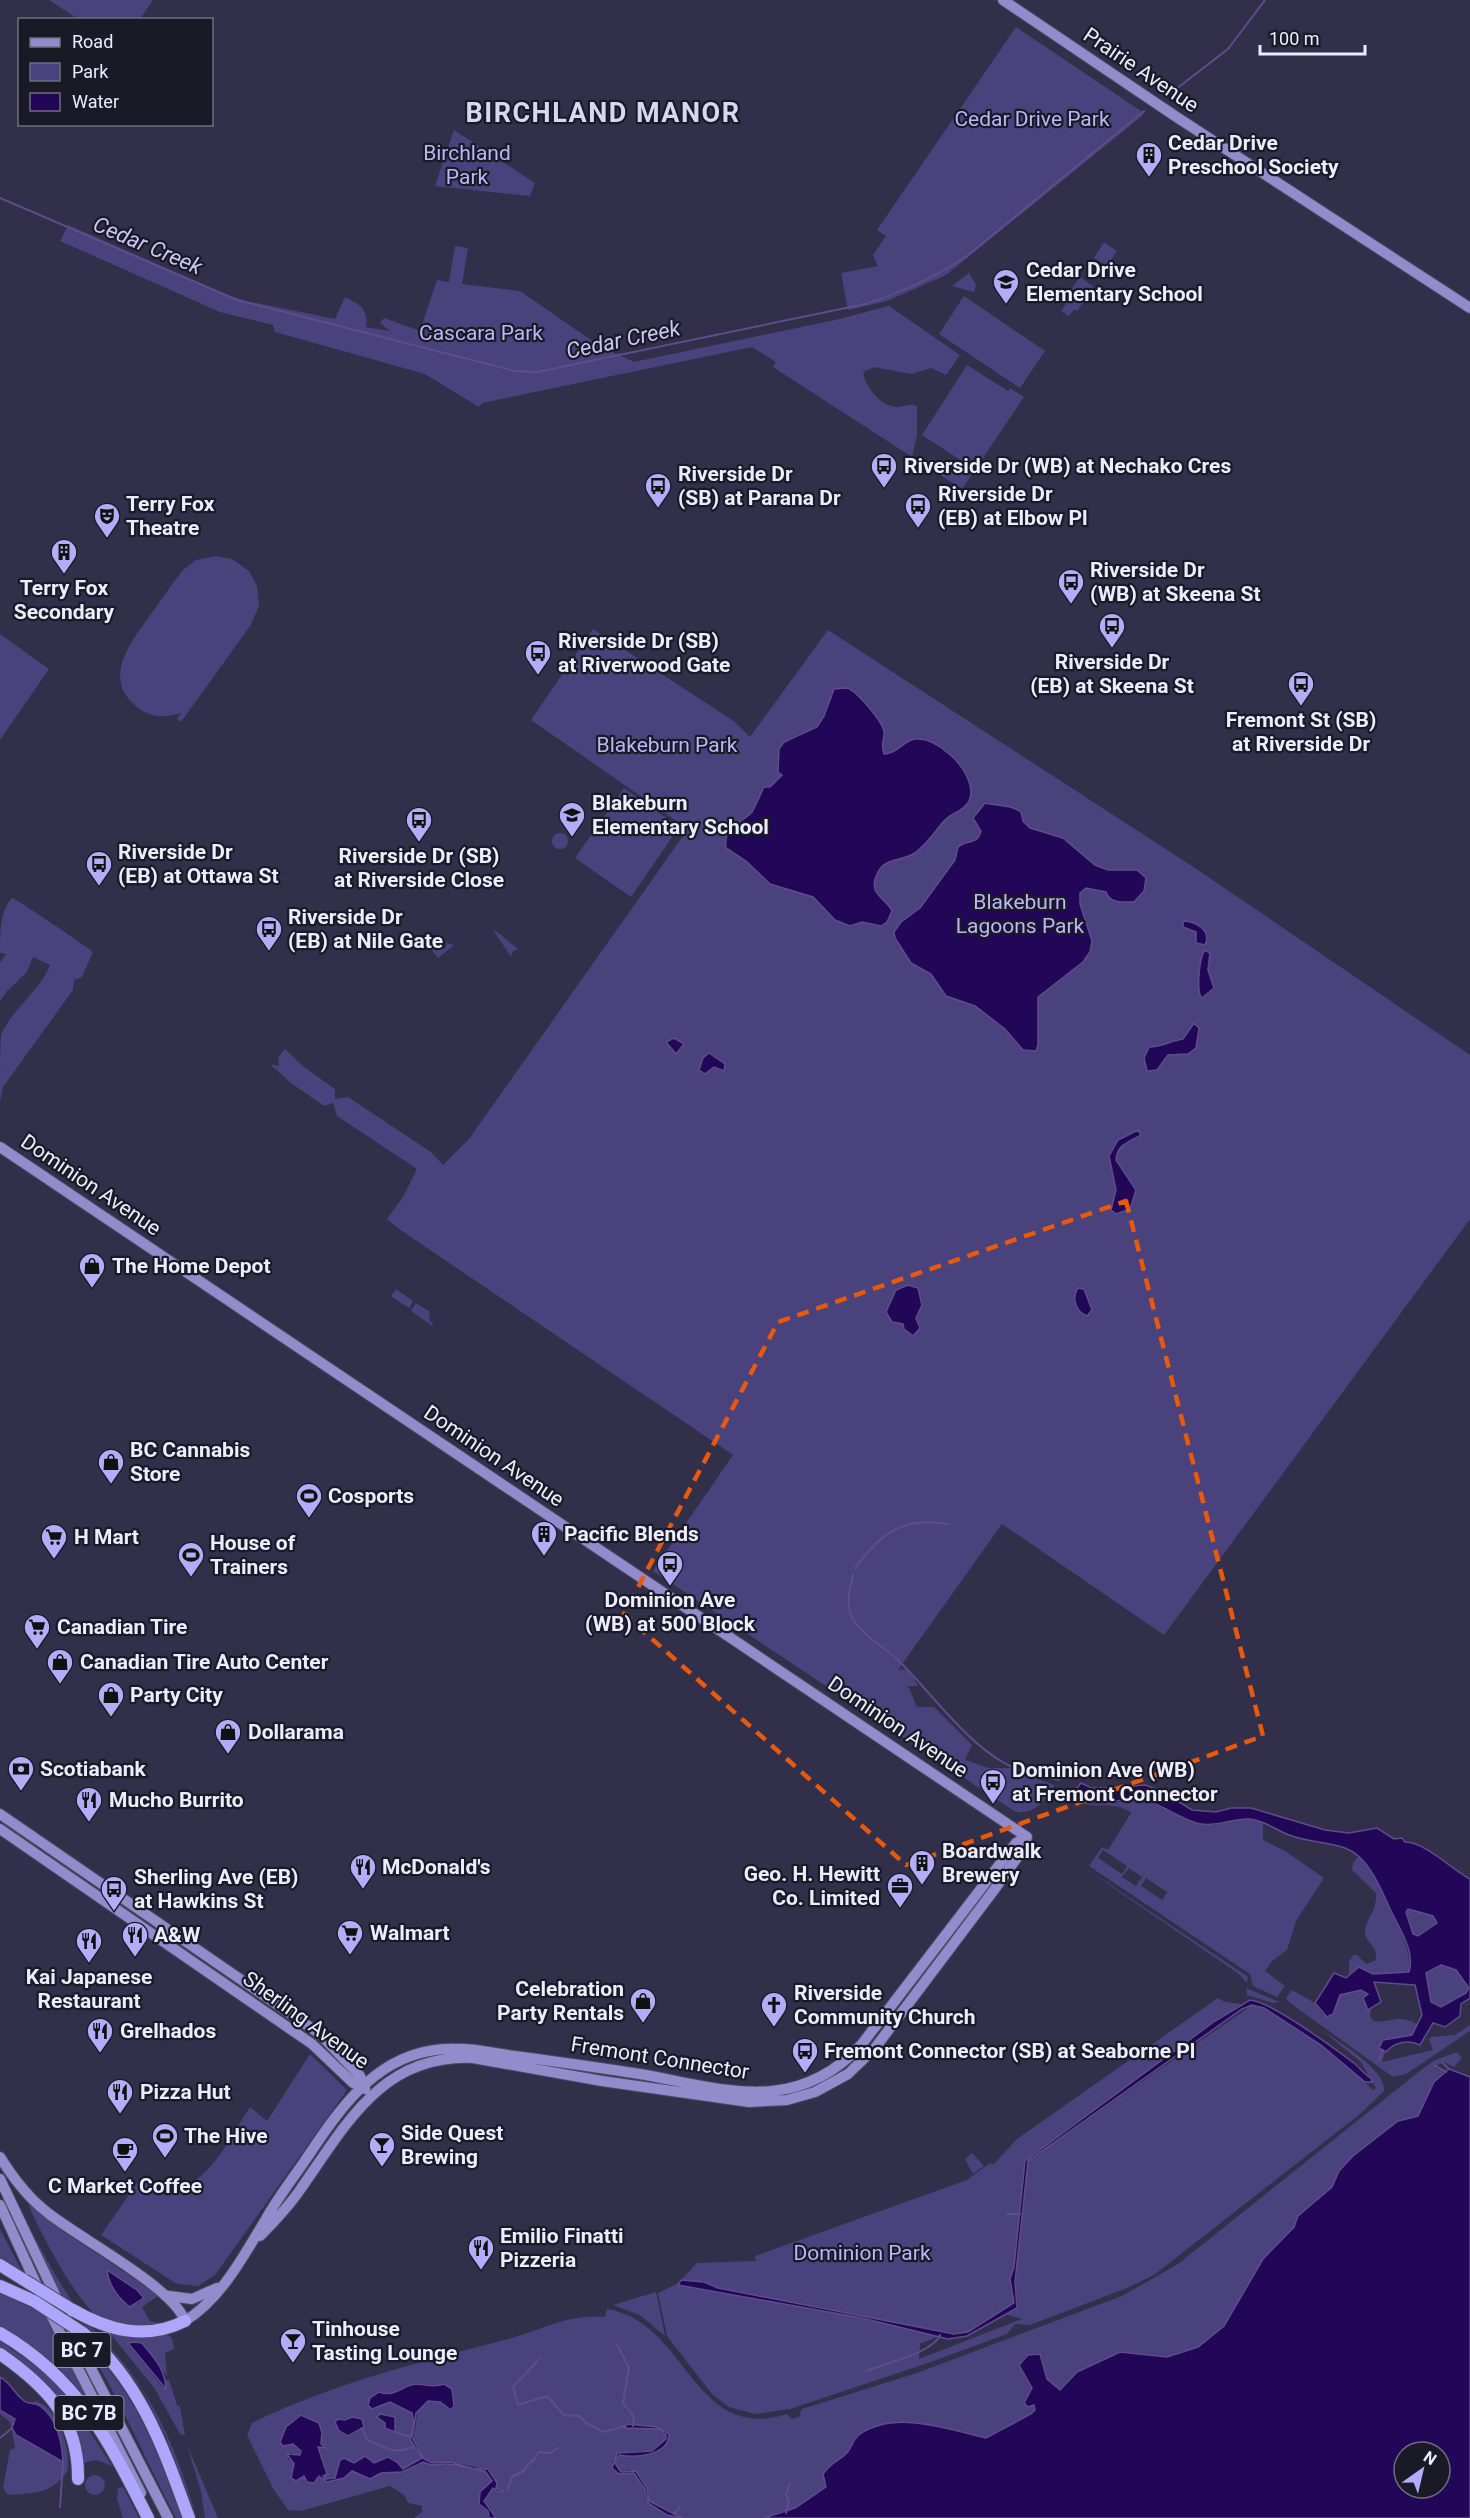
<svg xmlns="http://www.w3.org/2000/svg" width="1470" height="2518" font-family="Roboto,sans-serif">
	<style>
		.green { fill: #4a427d; fill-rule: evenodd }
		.water { fill: #220759; stroke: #5f4c8a; stroke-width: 1.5; fill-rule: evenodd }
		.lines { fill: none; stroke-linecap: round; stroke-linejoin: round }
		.stream { stroke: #5f4c8a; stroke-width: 2 }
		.major-casing { stroke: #4c4a61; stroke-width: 12 }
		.highway-casing { stroke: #4c4a61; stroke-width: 14 }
		.major { stroke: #928ccd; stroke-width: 10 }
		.highway { stroke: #aea6fd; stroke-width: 12 }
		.highway-bridge-casing { stroke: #4c4a61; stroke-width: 14; stroke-linecap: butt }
		.highway-bridge { stroke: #aea6fd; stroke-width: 12 }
		.marked { fill: none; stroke: #e8590c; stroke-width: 4.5; stroke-dasharray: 12 8; stroke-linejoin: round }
		.labels { text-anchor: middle; stroke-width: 4.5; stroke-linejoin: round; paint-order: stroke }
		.shield { fill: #1a1926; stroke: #adadbd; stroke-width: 1.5 }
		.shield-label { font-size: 20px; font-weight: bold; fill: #ececfe }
		.street-label { font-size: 21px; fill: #ececfe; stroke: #1a1926 }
		.park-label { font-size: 21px; fill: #bbb6fa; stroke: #1a1926 }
		.poi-label { font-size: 21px; font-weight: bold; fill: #ececfe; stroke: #1a1926; text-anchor: start }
		.water-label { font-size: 22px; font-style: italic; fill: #c9c7f5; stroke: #1a1926 }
		.district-label { font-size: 27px; font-weight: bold; letter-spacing: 1.5px; fill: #d7d6f3; stroke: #1a1926 }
	</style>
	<rect width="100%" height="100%" fill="#322f4b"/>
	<!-- green -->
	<path class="green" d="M49 0H153L140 19H78Z
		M1016 27 1144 113 1142 116 946 275 887 301 848 310 841 273 878 266 873 255 886 236 877 230Z
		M454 130 535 183 530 196 435 186Z
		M68 225 223 293 246 301 335 319 345 297C361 305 368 309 366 327L390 331 380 323 384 318 420 331 437 280 449 282 455 246 468 248 462 284 520 291 601 347 634 362 839 319 889 306 960 355 946 375 931 368 911 374 874 367 863 372C866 387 880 407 898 407 906 406 909 403 917 406V435L912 457 773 367 776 362 752 347 482 403 479 407 425 374 275 332 273 325 220 312 60 241Z
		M1104 242 1117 251 1107 266 1094 258Z
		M969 273 976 285 974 292 952 286Z
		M1080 277 1094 287 1077 311 1074 309 1069 316 1061 311 1066 304 1063 301Z
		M964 296 1045 351 1020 388 939 334Z
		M967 365 1008 391 1010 388 1024 397 962 489 921 463C935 454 942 463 956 468L962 461 922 435Z
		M216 556 232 559 249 571 257 586 259 606 250 626 181 722 177 719 181 713C167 718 150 718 137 707 101 678 131 642 151 614 162 599 172 583 184 569L196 560Z
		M593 629 735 722 750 737 828 630 1195 868 1470 1055V1219L1164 1635 1002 1524 898 1670 908 1669 918 1686H908L917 1707H934L972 1745 965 1760 989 1768H1009L1054 1785V1791C1040 1803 1034 1816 1014 1811L653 1571 733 1455 399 1229 387 1219 403 1197 417 1169 337 1116 333 1103 324 1106 291 1083 270 1064 279 1066 278 1058 285 1049 304 1067 335 1089V1099L348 1097 431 1152 443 1165 469 1139 688 829 531 720Z
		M0 634 49 669 0 740Z
		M624 788 679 827 631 897 575 858Z
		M552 841a8 8 0 1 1 16 0a8 8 0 1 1-16 0Z
		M12 898C17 899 89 948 93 952L82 977 74 980 73 990 3 1087 0 1101C0 1086 0 1047 1 1035 12 1009 40 991 50 965L33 957 27 972 7 991 0 1001V963L6 954 0 953C0 934 0 910 12 898Z
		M492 928 518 949 512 952 511 957Z
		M435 941 440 942V948L445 949 447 943 454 945 438 958 431 949Z
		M396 1289 413 1301 409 1308 391 1296Z
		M416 1303 430 1312 429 1318 434 1327 411 1311Z
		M1071 1796 1094 1804 1145 1800 1185 1819 1217 1825 1239 1819H1252L1263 1823V1840L1285 1851 1324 1878 1296 1921 1287 1950 1272 1961 1265 1971 1285 1986 1277 1997 1253 1986 1250 1974 1089 1866 1102 1847 1108 1850 1131 1813C1114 1798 1092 1813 1070 1798ZM1103 1850 1127 1866 1122 1874 1098 1858ZM1129 1868 1142 1877 1136 1886 1122 1877ZM1146 1878 1167 1892 1162 1900 1141 1886Z
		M1063 1853 1245 1975 1248 1977 1247 1983 1239 1974Z
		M1358 1857C1377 1872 1415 1949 1409 1972L1374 1974 1364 1969H1355L1349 1974V1962L1353 1955H1357L1366 1964 1375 1961C1381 1946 1364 1944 1365 1930 1366 1919 1377 1912 1376 1893L1352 1870 1353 1863Z
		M1407 1908 1437 1918V1923L1418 1936 1413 1934 1406 1912Z
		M1441 1965 1456 1969 1469 1988 1466 1993 1441 2007 1431 2002 1426 1973Z
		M1246 1988 1279 2002 1273 2003 1247 1995Z
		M1292 1990 1315 2003 1323 2015 1336 2006 1340 1994 1361 1990 1368 1994 1364 1998 1368 2010H1371L1370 2016 1373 2021C1391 2024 1395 2013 1417 2024L1412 2035 1380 2048 1385 2052 1382 2062 1433 2050 1429 2039 1431 2037 1455 2035 1470 2025V2031L1406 2074 1393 2077 1290 2003 1286 1998Z
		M1218 1998 1225 2002 1241 2004 1025 2161 1014 2267 1010 2279 1014 2303 968 2332 953 2334 718 2288 704 2282 681 2280 697 2263 756 2261 755 2256 967 2180 990 2163 993 2165 1017 2139Z
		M1252 2005C1280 2009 1352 2068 1373 2090L1376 2088 1361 2062 1322 2030C1337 2041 1387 2070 1384 2091L1360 2114 1154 2275 1127 2288 1030 2325 1015 2324 1007 2334 925 2364 790 2409 755 2414 729 2407 712 2394 667 2336 658 2293 679 2283 682 2286 836 2313 939 2336 920 2344 919 2359 1022 2319 1005 2314 1014 2311 1018 2304 1015 2282 1028 2161Z
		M1457 2052 1462 2058 1454 2067 1444 2062 1434 2067 1444 2073 1434 2082 1425 2101 1405 2227 1100 2404 1045 2388 1043 2360 1037 2353 1024 2357 1019 2365 1056 2420 853 2474 781 2518H682L660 2509 647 2499C647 2489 643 2473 632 2471 627 2469 623 2472 617 2470L614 2462 619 2455C635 2458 661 2455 669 2439L666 2431 641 2425 625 2428 659 2429 666 2435 664 2442 652 2451 620 2452 612 2462 619 2474 635 2473 645 2489V2498L658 2510 677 2518H496L484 2501 493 2488 504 2492 511 2486V2478L525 2470 510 2476 509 2486 502 2491 496 2488 491 2472C479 2467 463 2464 450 2462 444 2461 438 2464 431 2463 417 2461 411 2440 415 2429 418 2416 415 2408 428 2401L440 2402 447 2408 454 2407 453 2393C442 2388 423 2381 411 2385 399 2389 393 2397 379 2392L370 2398 368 2405 372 2409 390 2402 412 2413 414 2424 411 2439 422 2458 403 2469 393 2458H385L374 2463 364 2456 354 2463 340 2460 335 2478 325 2479 323 2476 327 2474 318 2447H325L321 2444 322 2433 319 2423 301 2415C288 2422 282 2431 285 2446L293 2444 301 2453 300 2455 290 2453 287 2458 294 2464 298 2480 304 2476 315 2482 317 2476 327 2482 352 2471 370 2479 381 2473 402 2472 423 2462C432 2467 437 2464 447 2464 460 2464 471 2471 485 2471L492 2481 483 2489 481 2507 487 2511 489 2518H414L422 2512V2506L408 2503 404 2495 390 2486 301 2511 288 2510 274 2490 247 2435 252 2423C333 2383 421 2362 508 2339 541 2330 570 2313 605 2317L607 2309C688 2322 692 2444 787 2414L792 2419 799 2417 802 2409 917 2373 1122 2296 1178 2264 1421 2070 1435 2060ZM358 2418 364 2426 351 2436 336 2424 338 2419Z
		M310 2054 347 2090 215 2275 198 2286 177 2284 101 2235 142 2176C196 2215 225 2145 250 2107L267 2121Z
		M972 2153 984 2166 973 2174 965 2159Z
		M27 2201 64 2232 162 2297H157L142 2307 150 2321 162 2324C142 2326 114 2330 98 2317 75 2299 38 2229 27 2201ZM107 2270 137 2290 144 2298 138 2304 111 2284Z
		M24 2218 54 2273 75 2306 63 2298Z
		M0 2229 23 2273 0 2259Z
		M656 2292 665 2336 640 2315 613 2305Z
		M0 2293 43 2313 91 2405C66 2371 37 2347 0 2326Z
		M74 2315C92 2325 102 2338 115 2353 159 2404 177 2454 197 2518L165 2435 143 2391 113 2352Z
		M109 2332 165 2333 172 2338 174 2349 165 2353 167 2376 145 2346 135 2342 128 2344 163 2388 165 2380H169L177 2405 180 2407 185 2435 180 2434 155 2389Z
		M0 2341 46 2373 64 2392 112 2466 96 2460 83 2463C72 2400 48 2386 0 2349Z
		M87 2346C137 2394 158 2454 182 2518H176C146 2461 121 2401 87 2346Z
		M36 2401C59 2408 72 2451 67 2472 50 2495 33 2493 8 2495L3 2488 10 2450 15 2448 10 2422 0 2414V2410L15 2419 12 2428 16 2435 63 2462C61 2440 54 2405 28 2404Z
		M187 2445 218 2518H205L201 2491Z
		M85 2485a10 10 0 1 1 20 0a10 10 0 1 1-20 0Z
		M123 2487 139 2518H123L117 2499 118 2488Z"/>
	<!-- water -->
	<path class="water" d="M847 688C856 690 882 721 884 731 885 740 880 744 884 754 897 754 904 740 916 739 928 738 940 746 948 753 963 765 982 793 963 808 957 813 950 814 944 821 935 831 925 847 913 854 901 861 885 858 878 872 866 895 886 897 892 911L887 922 881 926 862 922 850 926 835 920 813 897 770 884 746 861 726 848C723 826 740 825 752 812 755 807 761 793 764 787H770L782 775 778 772 779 749 784 742 817 727 824 716 834 689Z
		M985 803C997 806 1010 804 1021 812L1023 821 1030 828 1063 838 1095 865 1108 870H1137L1146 878 1144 891 1134 902C1123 902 1110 904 1106 892L1086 888 1080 893V904L1092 941 1090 952 1083 962 1038 997V1045L1036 1051 1023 1050 1005 1029 975 1006 946 996 931 974 911 963 895 938 894 932 901 922 920 908 955 860 958 847C967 839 977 846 981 831L973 818Z
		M1183 921C1196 921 1212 931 1205 945L1196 943V932L1183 927Z
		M1205 950 1210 953 1208 970 1214 988 1202 998C1196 993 1199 957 1205 950Z
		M1194 1023 1199 1028 1196 1048 1188 1054 1168 1055 1157 1070 1147 1071 1144 1058 1149 1047C1162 1047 1170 1041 1183 1039Z
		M674 1038 684 1044 676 1054 666 1042Z
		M709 1053 725 1064 724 1071 714 1067 705 1074 699 1070 703 1058Z
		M1138 1130 1141 1135C1129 1142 1117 1144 1116 1160L1136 1190 1130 1209 1116 1214 1111 1210 1116 1190 1109 1156 1118 1140Z
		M908 1285 918 1288 922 1305 916 1318 920 1328 913 1336 904 1329 903 1324 892 1322 886 1312 896 1290Z
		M1078 1288 1084 1289 1092 1310 1087 1316C1076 1312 1071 1298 1078 1288Z
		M1081 1783 1091 1788H1112L1145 1785 1160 1790 1192 1810 1216 1812 1231 1808H1251L1325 1830 1349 1833 1377 1828 1394 1839 1402 1838 1405 1842C1423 1841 1453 1870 1470 1879V1998L1461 2004 1460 2016 1445 2027 1433 2023 1420 2045C1409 2039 1394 2042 1386 2052L1379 2048 1383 2040 1412 2035 1422 2015 1415 1985 1374 1982 1381 2002 1368 2010 1363 1998 1368 1994 1361 1990 1340 1995 1333 2014 1327 2017 1315 2003 1334 1973 1346 1978 1359 1967 1373 1974 1409 1972C1415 1952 1401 1931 1392 1913 1382 1892 1370 1857 1345 1848 1328 1842 1309 1842 1292 1836 1278 1832 1265 1820 1250 1819 1233 1818 1218 1827 1201 1824 1180 1820 1158 1801 1142 1800 1117 1797 1095 1810 1071 1796ZM1408 1909 1433 1916 1437 1923 1418 1936 1413 1934 1406 1912ZM1441 1965 1456 1970 1469 1988 1466 1993 1441 2007 1431 2002 1426 1973Z
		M1250 2000C1271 2001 1335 2049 1354 2063 1360 2068 1365 2075 1371 2078L1372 2082H1365L1321 2045 1264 2008 1252 2005 1242 2009 1028 2161 1015 2282 1017 2308 967 2336 948 2339 862 2318 678 2285 681 2280 704 2282 718 2288 954 2334 968 2332 1014 2303 1010 2279 1014 2267 1025 2161 1215 2021Z
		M1449 2069 1470 2077V2518H764L795 2508 826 2487 823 2474C832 2461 838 2462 847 2453 852 2447 853 2439 860 2434 896 2410 948 2429 986 2438L1031 2414 1035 2410 1034 2405 1028 2407 1024 2403 1032 2388 1019 2365 1028 2355 1040 2354 1047 2379 1060 2390 1077 2372 1120 2352 1167 2357 1198 2347 1224 2326 1263 2259 1294 2227 1298 2216 1332 2187 1339 2171 1353 2156 1398 2121 1418 2116 1434 2082ZM1404 2452H1440V2488H1404Z
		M107 2270 137 2290 144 2298 130 2307C118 2298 109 2285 107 2270Z
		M135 2342 142 2343C155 2359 165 2369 166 2389L128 2343Z
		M0 2377C12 2384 14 2393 23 2400 28 2405 35 2402 40 2406 58 2419 62 2442 63 2462L16 2435 12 2428 15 2419 0 2410Z
		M444 2384 452 2389 454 2406 451 2410 440 2402 428 2401 416 2413 412 2437 424 2459 432 2463 451 2462 474 2469H488L497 2483 496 2488 502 2491 509 2486 511 2476 521 2472 533 2459 523 2472 511 2478 510 2486 506 2491 499 2492 493 2488 484 2501 496 2518H489L488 2511 479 2504 480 2492 492 2481 485 2471C471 2470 460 2464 447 2464 437 2464 432 2467 423 2462L402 2472 381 2473 370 2479 352 2471 344 2478 327 2482 319 2476 314 2483 307 2482 304 2476 296 2481 291 2478 294 2464 287 2454 300 2455 301 2451 293 2444 283 2446 280 2442 286 2427 301 2415 319 2423 322 2433 321 2444 326 2448 318 2447 327 2474 323 2476 325 2479 335 2478 340 2460 344 2458 354 2463 365 2456 374 2463 388 2457 397 2462 403 2469 422 2458 410 2439 414 2424 412 2413 390 2402 372 2409 368 2405 370 2398 379 2392C393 2397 399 2389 411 2385 422 2382 432 2389 444 2384Z
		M380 2414 395 2417V2432L385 2428V2423L377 2417Z
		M352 2417 362 2419 364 2427 348 2436 339 2431 335 2422 338 2419 345 2420Z
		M627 2424 657 2427 669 2434C669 2456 635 2458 619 2455L614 2462 621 2472 636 2471 647 2488 649 2501 682 2518 667 2515 648 2503 645 2489 634 2473 619 2474 612 2468 617 2453 652 2451 666 2439V2435L659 2429 625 2428Z"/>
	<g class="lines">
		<!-- stream -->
		<path class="stream" d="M1167 96 1228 49 1265 0
			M0 198 237 300 515 371 537 372 865 304C903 292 934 278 967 256L1144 111
			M855 1568C880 1534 902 1516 948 1524
			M853 1574C850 1588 845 1605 853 1619 864 1637 882 1645 897 1659 932 1693 963 1740 1006 1764 1022 1773 1041 1776 1059 1780
			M1379 2060 1383 2050
			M1443 2063 1449 2069
			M1435 2066 1446 2072
			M1007 2214H1020
			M617 2344 629 2368 623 2403 634 2417 633 2426
			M539 2359 513 2387 518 2405 547 2396 564 2415 579 2416 586 2423 604 2432 625 2426
			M866 2371C883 2364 933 2353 940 2335
			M362 2428 367 2440C384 2447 395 2456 414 2446
			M395 2432 411 2437
			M0 2438 12 2428
			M532 2462 539 2452 551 2453 558 2448
			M60 2507 63 2462
			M786 2513 789 2500 786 2495 790 2483
			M674 2514 679 2508"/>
		<!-- major casing -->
		<g class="major-casing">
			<path id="major" d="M1003 0 1175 116 1470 308
				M0 1147 1027 1837
				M0 1814 320 2034 360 2076 365 2089
				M0 1829 312 2044 353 2083 363 2086
				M0 2157C13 2178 28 2198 48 2213 79 2238 173 2287 185 2321 222 2298 244 2255 266 2219 277 2199 291 2181 304 2162 336 2115 369 2062 429 2051 458 2045 487 2052 515 2056 559 2062 602 2068 646 2075 727 2090 797 2115 862 2044L1016 1843 1027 1837
				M0 2179 80 2347 168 2518
				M0 2205 39 2290
				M260 2236C275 2221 290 2205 302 2187 347 2123 383 2054 473 2058L602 2081 749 2102 787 2100 815 2092 848 2074 875 2048 994 1890 1024 1848 1027 1837
				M169 2296 192 2299 217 2288
				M48 2309 141 2493"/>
		</g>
		<!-- highway casing -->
		<g class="highway-casing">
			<path id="highway" d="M0 2265 24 2280
				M0 2286 34 2301
				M71 2309C107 2330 145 2341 185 2321
				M0 2333C78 2378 109 2441 148 2518
				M83 2333C141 2381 164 2450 189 2518
				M0 2354C46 2386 79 2419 78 2479"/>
		</g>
		<!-- major -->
		<use href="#major" class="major"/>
		<!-- highway -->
		<use href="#highway" class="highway"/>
		<!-- highway-bridge casing -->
		<g class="highway-bridge-casing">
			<path id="highway-bridge" d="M24 2280 71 2309
				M34 2301 83 2333"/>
		</g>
		<!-- highway-bridge -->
		<use href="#highway-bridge" class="highway-bridge"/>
	</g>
	<!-- marked area -->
	<path class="marked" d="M1126 1201 1263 1736 906 1865 624 1614 778 1322Z"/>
	<!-- icons -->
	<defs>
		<g id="building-pin" transform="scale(1.35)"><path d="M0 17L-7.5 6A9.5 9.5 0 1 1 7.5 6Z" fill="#b3adf9" stroke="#1a1926"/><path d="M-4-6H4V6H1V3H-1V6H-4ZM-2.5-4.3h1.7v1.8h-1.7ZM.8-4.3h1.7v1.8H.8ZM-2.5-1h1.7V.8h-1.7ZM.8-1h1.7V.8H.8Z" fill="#111"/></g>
		<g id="school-pin" transform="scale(1.35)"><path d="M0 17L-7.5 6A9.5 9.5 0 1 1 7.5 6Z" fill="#b3adf9" stroke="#1a1926"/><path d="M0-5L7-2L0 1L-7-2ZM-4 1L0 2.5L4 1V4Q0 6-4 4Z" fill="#111"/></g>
		<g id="bus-pin" transform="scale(1.35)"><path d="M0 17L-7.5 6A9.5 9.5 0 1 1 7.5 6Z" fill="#b3adf9" stroke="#1a1926"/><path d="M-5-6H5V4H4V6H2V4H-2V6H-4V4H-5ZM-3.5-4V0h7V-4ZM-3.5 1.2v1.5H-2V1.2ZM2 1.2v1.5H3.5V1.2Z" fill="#111"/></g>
		<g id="theatre-pin" transform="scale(1.35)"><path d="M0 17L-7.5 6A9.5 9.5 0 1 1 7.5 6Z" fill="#b3adf9" stroke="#1a1926"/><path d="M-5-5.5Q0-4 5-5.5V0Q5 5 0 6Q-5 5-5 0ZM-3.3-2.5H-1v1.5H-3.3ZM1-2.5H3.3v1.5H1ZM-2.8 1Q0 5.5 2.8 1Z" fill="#111"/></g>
		<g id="shop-pin" transform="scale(1.35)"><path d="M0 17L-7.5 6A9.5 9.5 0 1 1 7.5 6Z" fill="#b3adf9" stroke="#1a1926"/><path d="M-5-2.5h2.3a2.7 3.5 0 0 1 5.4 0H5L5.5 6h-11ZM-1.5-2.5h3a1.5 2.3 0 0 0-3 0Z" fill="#111"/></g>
		<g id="stadium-pin" transform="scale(1.35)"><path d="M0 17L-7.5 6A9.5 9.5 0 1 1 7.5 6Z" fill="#b3adf9" stroke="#1a1926"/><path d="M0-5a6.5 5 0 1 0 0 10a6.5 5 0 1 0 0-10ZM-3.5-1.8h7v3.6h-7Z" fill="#111"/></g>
		<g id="supermarket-pin" transform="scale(1.35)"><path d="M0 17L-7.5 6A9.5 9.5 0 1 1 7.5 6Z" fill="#b3adf9" stroke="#1a1926"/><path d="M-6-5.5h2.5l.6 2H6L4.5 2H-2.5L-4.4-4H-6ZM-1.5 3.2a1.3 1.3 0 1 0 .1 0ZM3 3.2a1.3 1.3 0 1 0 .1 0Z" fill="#111"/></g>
		<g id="bank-pin" transform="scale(1.35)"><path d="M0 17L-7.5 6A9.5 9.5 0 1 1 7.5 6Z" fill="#b3adf9" stroke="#1a1926"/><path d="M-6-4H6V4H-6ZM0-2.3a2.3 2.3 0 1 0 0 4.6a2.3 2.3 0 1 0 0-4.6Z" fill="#111"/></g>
		<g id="restaurant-pin" transform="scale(1.35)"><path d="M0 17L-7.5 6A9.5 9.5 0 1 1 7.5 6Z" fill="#b3adf9" stroke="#1a1926"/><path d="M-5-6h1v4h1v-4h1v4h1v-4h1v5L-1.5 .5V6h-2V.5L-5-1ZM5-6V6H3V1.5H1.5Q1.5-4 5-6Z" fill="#111"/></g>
		<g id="office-pin" transform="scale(1.35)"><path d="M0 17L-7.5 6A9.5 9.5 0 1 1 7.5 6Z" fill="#b3adf9" stroke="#1a1926"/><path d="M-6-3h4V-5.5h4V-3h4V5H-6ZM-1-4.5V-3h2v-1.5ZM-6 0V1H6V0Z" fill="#111"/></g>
		<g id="church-pin" transform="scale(1.35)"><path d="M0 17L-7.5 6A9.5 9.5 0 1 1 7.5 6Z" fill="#b3adf9" stroke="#1a1926"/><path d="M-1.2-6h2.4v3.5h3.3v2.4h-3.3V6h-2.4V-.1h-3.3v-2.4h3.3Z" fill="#111"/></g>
		<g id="bar-pin" transform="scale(1.35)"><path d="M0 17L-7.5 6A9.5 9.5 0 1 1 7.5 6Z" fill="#b3adf9" stroke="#1a1926"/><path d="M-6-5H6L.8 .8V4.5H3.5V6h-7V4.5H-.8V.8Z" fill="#111"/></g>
		<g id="cafe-pin" transform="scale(1.35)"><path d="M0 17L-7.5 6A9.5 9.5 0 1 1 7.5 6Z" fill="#b3adf9" stroke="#1a1926"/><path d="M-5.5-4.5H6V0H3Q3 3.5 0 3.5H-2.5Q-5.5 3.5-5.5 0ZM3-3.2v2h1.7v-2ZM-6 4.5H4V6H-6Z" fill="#111"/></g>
	</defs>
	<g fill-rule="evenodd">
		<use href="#building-pin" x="1149" y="155"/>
		<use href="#school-pin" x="1006" y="282"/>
		<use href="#bus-pin" x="884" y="466"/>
		<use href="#bus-pin" x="658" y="486"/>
		<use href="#bus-pin" x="918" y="506"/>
		<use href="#theatre-pin" x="107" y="516"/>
		<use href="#building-pin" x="64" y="552"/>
		<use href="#bus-pin" x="1071" y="582"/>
		<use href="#bus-pin" x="1112" y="626"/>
		<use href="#bus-pin" x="538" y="653"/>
		<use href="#bus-pin" x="1301" y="684"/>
		<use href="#school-pin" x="572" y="815"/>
		<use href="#bus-pin" x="419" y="820"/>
		<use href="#bus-pin" x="99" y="864"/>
		<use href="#bus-pin" x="269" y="929"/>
		<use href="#shop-pin" x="92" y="1266"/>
		<use href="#shop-pin" x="111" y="1462"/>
		<use href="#stadium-pin" x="309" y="1496"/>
		<use href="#building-pin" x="544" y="1534"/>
		<use href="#supermarket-pin" x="54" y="1537"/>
		<use href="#stadium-pin" x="191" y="1555"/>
		<use href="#bus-pin" x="670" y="1564"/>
		<use href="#supermarket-pin" x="37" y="1627"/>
		<use href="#shop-pin" x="60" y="1662"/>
		<use href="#shop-pin" x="111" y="1695"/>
		<use href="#shop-pin" x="228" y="1732"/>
		<use href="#bank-pin" x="21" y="1769"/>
		<use href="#bus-pin" x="993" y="1782"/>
		<use href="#restaurant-pin" x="89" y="1800"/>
		<use href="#building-pin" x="922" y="1863"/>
		<use href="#restaurant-pin" x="363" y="1867"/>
		<use href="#office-pin" x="900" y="1886"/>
		<use href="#bus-pin" x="114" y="1889"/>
		<use href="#supermarket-pin" x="350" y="1933"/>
		<use href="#restaurant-pin" x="135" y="1935"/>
		<use href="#restaurant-pin" x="89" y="1941"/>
		<use href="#shop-pin" x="643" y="2001"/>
		<use href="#church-pin" x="774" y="2005"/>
		<use href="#restaurant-pin" x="100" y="2031"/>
		<use href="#bus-pin" x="805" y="2051"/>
		<use href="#restaurant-pin" x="120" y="2092"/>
		<use href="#stadium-pin" x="165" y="2136"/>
		<use href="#bar-pin" x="382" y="2145"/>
		<use href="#cafe-pin" x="125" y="2150"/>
		<use href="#restaurant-pin" x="481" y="2248"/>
		<use href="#bar-pin" x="293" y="2341"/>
	</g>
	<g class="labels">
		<!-- shield labels -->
		<g class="shield">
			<rect x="53.5" y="2333" width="57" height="34" rx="4.5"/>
			<rect x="54.5" y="2396" width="69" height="34" rx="4.5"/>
		</g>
		<g class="shield-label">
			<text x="82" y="2357">BC 7</text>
			<text x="89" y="2420">BC 7B</text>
		</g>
		<!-- street labels -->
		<g class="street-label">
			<text transform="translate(1141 70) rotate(34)" y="7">Prairie Avenue</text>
			<text transform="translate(91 1185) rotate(34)" y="7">Dominion Avenue</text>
			<text transform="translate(494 1456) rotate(34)" y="7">Dominion Avenue</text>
			<text transform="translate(898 1727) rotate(34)" y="7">Dominion Avenue</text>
			<text transform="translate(306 2020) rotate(36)" y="7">Sherling Avenue</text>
			<text transform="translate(660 2058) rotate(9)" y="7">Fremont Connector</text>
		</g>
		<!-- park labels -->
		<g class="park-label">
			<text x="1032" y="126">Cedar Drive Park</text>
			<text x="467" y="160">Birchland<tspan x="467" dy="24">Park</tspan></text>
			<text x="481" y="340">Cascara Park</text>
			<text x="667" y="752">Blakeburn Park</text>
			<text x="1020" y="909">Blakeburn<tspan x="1020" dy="24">Lagoons Park</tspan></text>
			<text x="862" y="2260">Dominion Park</text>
		</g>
		<!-- poi labels -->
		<g class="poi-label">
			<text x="1168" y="150">Cedar Drive<tspan x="1168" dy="24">Preschool Society</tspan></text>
			<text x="1026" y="277">Cedar Drive<tspan x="1026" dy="24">Elementary School</tspan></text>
			<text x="904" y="473">Riverside Dr (WB) at Nechako Cres</text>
			<text x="678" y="481">Riverside Dr<tspan x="678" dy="24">(SB) at Parana Dr</tspan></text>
			<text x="938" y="501">Riverside Dr<tspan x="938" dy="24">(EB) at Elbow Pl</tspan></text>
			<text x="126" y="511">Terry Fox<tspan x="126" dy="24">Theatre</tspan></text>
			<text x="1090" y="577">Riverside Dr<tspan x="1090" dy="24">(WB) at Skeena St</tspan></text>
			<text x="64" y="595" text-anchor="middle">Terry Fox<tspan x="64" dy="24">Secondary</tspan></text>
			<text x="558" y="648">Riverside Dr (SB)<tspan x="558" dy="24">at Riverwood Gate</tspan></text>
			<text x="1112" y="669" text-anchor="middle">Riverside Dr<tspan x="1112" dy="24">(EB) at Skeena St</tspan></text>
			<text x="1301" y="727" text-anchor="middle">Fremont St (SB)<tspan x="1301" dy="24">at Riverside Dr</tspan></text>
			<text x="592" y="810">Blakeburn<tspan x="592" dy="24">Elementary School</tspan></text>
			<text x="118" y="859">Riverside Dr<tspan x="118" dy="24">(EB) at Ottawa St</tspan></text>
			<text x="419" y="863" text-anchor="middle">Riverside Dr (SB)<tspan x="419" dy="24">at Riverside Close</tspan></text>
			<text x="288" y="924">Riverside Dr<tspan x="288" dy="24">(EB) at Nile Gate</tspan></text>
			<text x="112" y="1273">The Home Depot</text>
			<text x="130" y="1457">BC Cannabis<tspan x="130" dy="24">Store</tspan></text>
			<text x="328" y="1503">Cosports</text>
			<text x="564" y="1541">Pacific Blends</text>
			<text x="74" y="1544">H Mart</text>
			<text x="210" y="1550">House of<tspan x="210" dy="24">Trainers</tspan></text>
			<text x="670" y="1607" text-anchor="middle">Dominion Ave<tspan x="670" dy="24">(WB) at 500 Block</tspan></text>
			<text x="57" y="1634">Canadian Tire</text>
			<text x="80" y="1669">Canadian Tire Auto Center</text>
			<text x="130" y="1702">Party City</text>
			<text x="248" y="1739">Dollarama</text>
			<text x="40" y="1776">Scotiabank</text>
			<text x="1012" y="1777">Dominion Ave (WB)<tspan x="1012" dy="24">at Fremont Connector</tspan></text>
			<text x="109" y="1807">Mucho Burrito</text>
			<text x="942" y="1858">Boardwalk<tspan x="942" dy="24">Brewery</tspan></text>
			<text x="382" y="1874">McDonald's</text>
			<text x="880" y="1881" text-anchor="end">Geo. H. Hewitt<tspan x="880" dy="24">Co. Limited</tspan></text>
			<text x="134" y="1884">Sherling Ave (EB)<tspan x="134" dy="24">at Hawkins St</tspan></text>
			<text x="370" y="1940">Walmart</text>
			<text x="154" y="1942">A&amp;W</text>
			<text x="89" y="1984" text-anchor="middle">Kai Japanese<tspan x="89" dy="24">Restaurant</tspan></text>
			<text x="624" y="1996" text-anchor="end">Celebration<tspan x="624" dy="24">Party Rentals</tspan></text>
			<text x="794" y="2000">Riverside<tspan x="794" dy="24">Community Church</tspan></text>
			<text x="120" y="2038">Grelhados</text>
			<text x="824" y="2058">Fremont Connector (SB) at Seaborne Pl</text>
			<text x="140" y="2099">Pizza Hut</text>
			<text x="401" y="2140">Side Quest<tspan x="401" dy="24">Brewing</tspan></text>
			<text x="184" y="2143">The Hive</text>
			<text x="125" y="2193" text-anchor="middle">C Market Coffee</text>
			<text x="500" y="2243">Emilio Finatti<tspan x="500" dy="24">Pizzeria</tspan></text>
			<text x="312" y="2336">Tinhouse<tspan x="312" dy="24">Tasting Lounge</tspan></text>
		</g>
		<!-- water labels -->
		<g class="water-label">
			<text transform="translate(148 245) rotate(23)" y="8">Cedar Creek</text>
			<text transform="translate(623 339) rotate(-12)" y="8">Cedar Creek</text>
		</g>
		<!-- district labels -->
		<g class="district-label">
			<text x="603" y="122">BIRCHLAND MANOR</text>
		</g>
	</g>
	<!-- legend -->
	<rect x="18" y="18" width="195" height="108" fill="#1a1926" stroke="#6e6d7c" stroke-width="1.5"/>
	<rect x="30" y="38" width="30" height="9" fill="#928ccd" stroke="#6e6d7c" stroke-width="1.5"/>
	<text x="72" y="48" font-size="18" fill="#ececfe">Road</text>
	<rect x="30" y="63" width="30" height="18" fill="#4a427d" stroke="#6e6d7c" stroke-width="1.5"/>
	<text x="72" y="78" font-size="18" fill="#ececfe">Park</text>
	<rect x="30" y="93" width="30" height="18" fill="#220759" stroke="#6e6d7c" stroke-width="1.5"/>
	<text x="72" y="108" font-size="18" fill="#ececfe">Water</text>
	<!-- north arrow -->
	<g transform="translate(1422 2470) rotate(34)"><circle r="28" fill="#1a1926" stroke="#6e6d7c" stroke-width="1.5"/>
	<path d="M0-4.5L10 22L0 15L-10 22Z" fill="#b3adf9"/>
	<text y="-9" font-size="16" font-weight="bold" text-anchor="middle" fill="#ececfe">N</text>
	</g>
	<!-- scale -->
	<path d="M1260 45v9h105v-9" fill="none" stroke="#ececfe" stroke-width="3"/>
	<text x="1269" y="45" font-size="18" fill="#ececfe" stroke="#1a1926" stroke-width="4.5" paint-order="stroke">100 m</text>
</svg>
